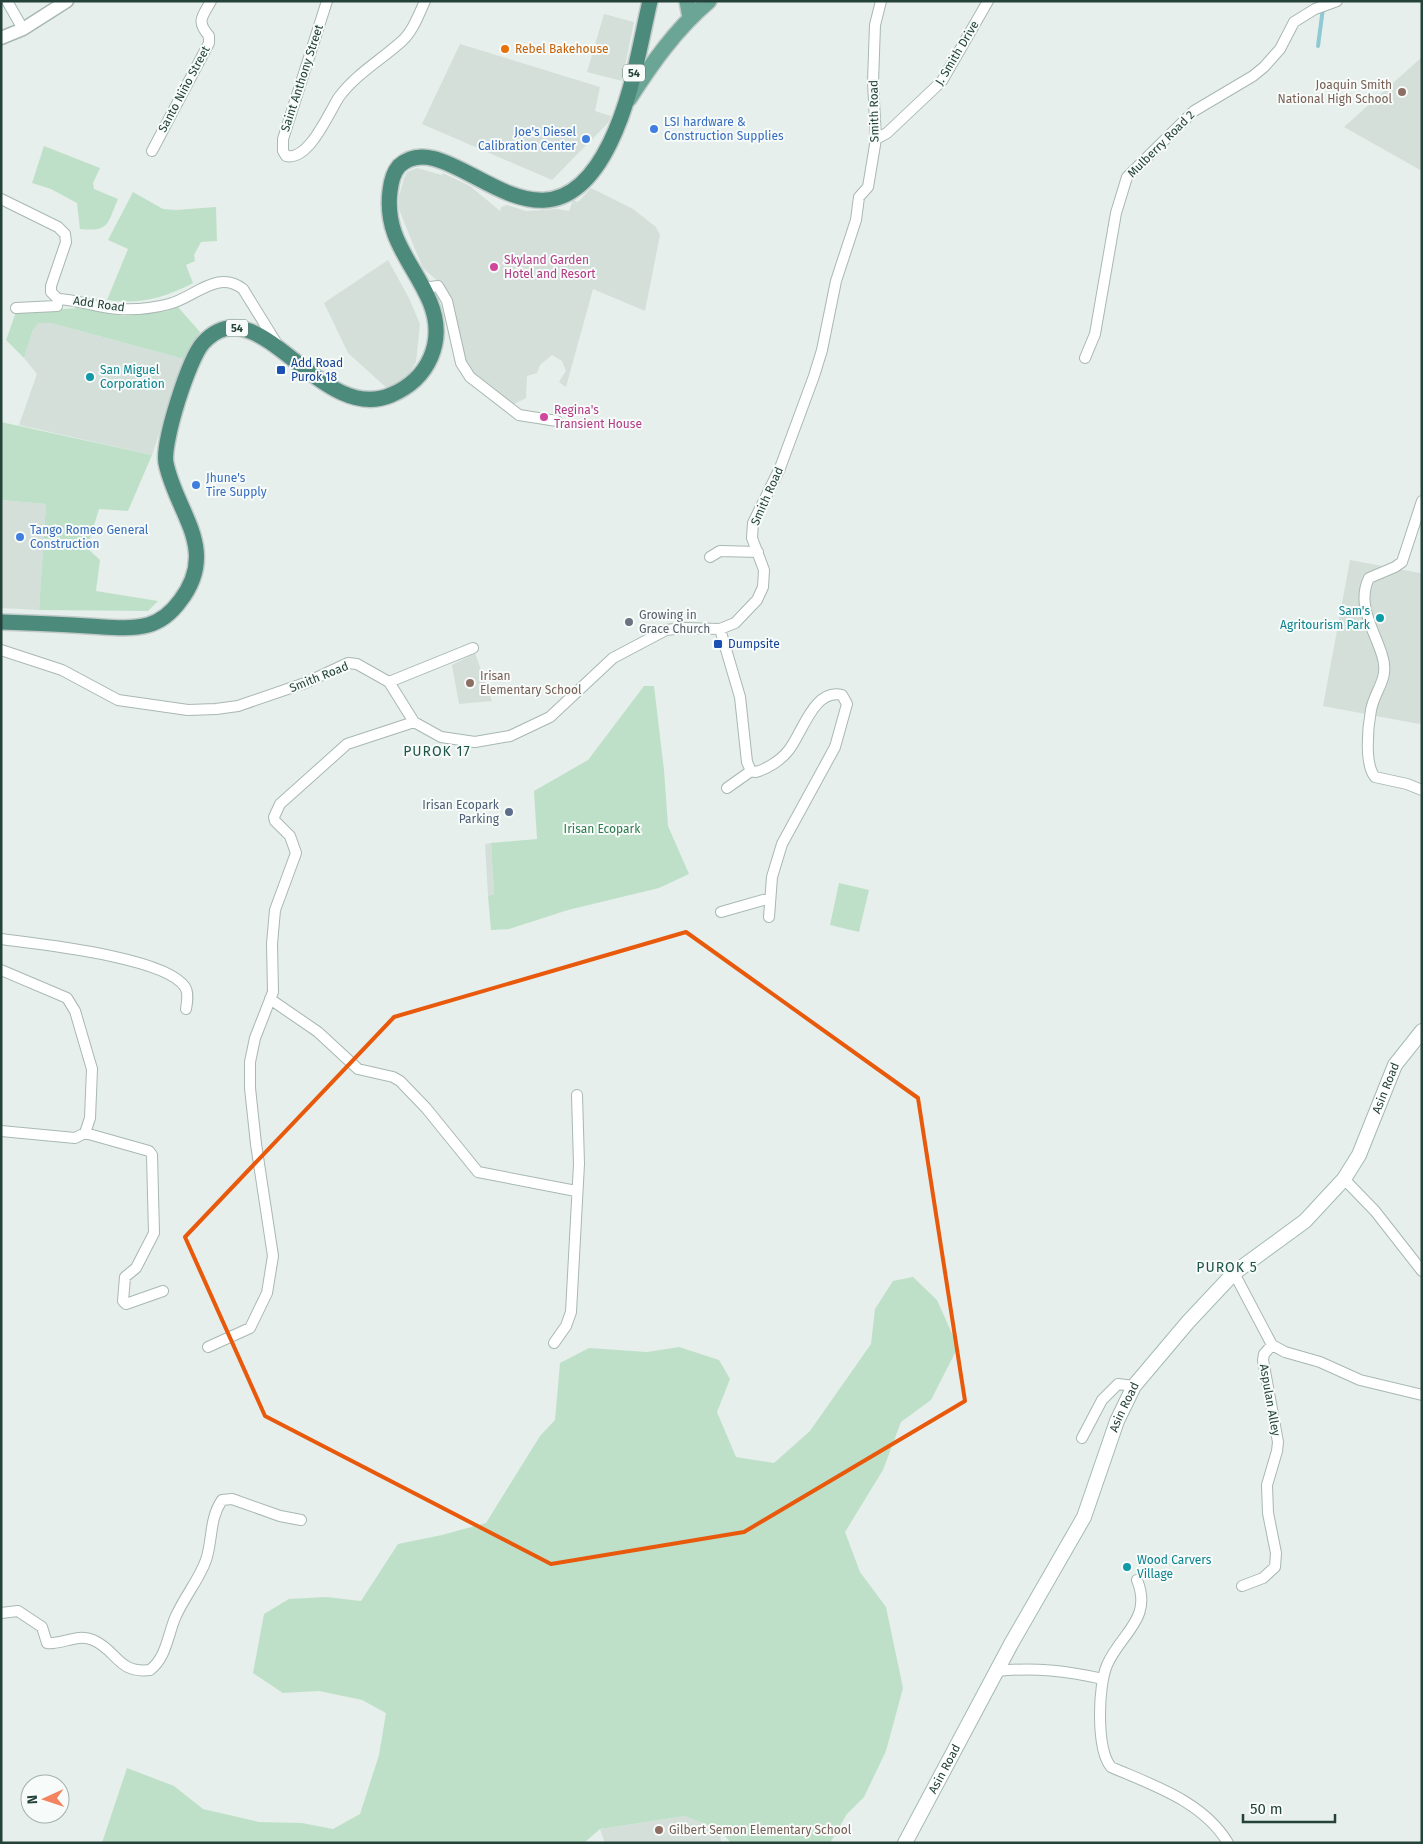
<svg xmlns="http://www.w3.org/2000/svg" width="1423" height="1844" font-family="'Fira Sans',sans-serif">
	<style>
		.built { fill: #d4dfda }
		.green { fill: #bfe0c8 }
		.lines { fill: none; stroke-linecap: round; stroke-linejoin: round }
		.stream { stroke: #8ec9d4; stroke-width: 4 }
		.minor-casing { stroke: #a8b8b2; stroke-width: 12 }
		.tertiary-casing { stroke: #a8b8b2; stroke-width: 15 }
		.secondary-casing { stroke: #a4bbb3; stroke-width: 16 }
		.primary-casing { stroke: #c2cac8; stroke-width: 18 }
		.trunk-casing { stroke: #c2cac8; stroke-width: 18 }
		.minor { stroke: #fff; stroke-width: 10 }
		.tertiary { stroke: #fff; stroke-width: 12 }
		.secondary { stroke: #fff; stroke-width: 14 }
		.primary { stroke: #6aa596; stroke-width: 15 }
		.trunk { stroke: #4c8a7c; stroke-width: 15 }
		.marked { fill: none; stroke: #e8590c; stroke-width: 4; stroke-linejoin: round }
		.food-dot { fill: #e8710a; stroke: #f7fbf9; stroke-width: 2 }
		.education-dot { fill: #8d6e63; stroke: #f7fbf9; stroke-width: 2 }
		.shop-dot { fill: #3f7fe0; stroke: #f7fbf9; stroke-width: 2 }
		.hotel-dot { fill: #d1479c; stroke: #f7fbf9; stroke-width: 2 }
		.transit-dot { fill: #1a4fb4; stroke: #f7fbf9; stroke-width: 2 }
		.culture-dot { fill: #0f9aa8; stroke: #f7fbf9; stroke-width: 2 }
		.worship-dot { fill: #6b7280; stroke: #f7fbf9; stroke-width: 2 }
		.service-dot { fill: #5c6f8a; stroke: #f7fbf9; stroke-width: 2 }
		.labels { text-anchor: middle; stroke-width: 4; stroke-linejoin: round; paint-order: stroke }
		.shield { fill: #f7fbf9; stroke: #637a73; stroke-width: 1 }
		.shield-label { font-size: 11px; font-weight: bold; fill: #24423a }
		.food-label { font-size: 12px; fill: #c56008; stroke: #f7fbf9; text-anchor: start }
		.street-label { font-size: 12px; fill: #24423a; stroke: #f7fbf9 }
		.education-label { font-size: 12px; fill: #785e54; stroke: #f7fbf9; text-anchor: start }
		.shop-label { font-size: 12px; fill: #366cbe; stroke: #f7fbf9; text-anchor: start }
		.hotel-label { font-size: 12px; fill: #b23c85; stroke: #f7fbf9; text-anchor: start }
		.transit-label { font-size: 12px; fill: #164399; stroke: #f7fbf9; text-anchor: start }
		.culture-label { font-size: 12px; fill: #0d838f; stroke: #f7fbf9; text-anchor: start }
		.worship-label { font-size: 12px; fill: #5b616d; stroke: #f7fbf9; text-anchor: start }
		.service-label { font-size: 12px; fill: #4e5e75; stroke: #f7fbf9; text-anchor: end }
		.park-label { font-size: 12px; fill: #2d7a4b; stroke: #f7fbf9 }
		.neighbourhood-label { font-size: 14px; letter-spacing: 1px; fill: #1f5548; stroke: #f7fbf9 }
	</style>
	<rect width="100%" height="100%" fill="#e6efeb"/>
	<!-- built -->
	<path class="built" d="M604 14 634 22 622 81 587 72Z
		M460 44 600 87 595 111 611 116 608 123 552 180 422 124Z
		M1422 57V171L1344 127Z
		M417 168 442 175 443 173 470 186 500 211 501 207 507 205 526 211 557 209 569 211 573 200 578 202 591 188 633 209 656 227 660 235 645 311 593 289 566 387 559 382 566 371 562 361 552 355 540 365 537 373 527 376 526 398 514 404 467 369 441 284 423 268 412 242 399 209V196L404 178 407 172Z
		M388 260 409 298 420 324 416 362 409 374 389 390 348 353 324 303Z
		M39 323H51L184 359 152 455 19 425 37 374 24 358 33 330Z
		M1 500 46 504 39 610 1 608Z
		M1350 560 1420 573 1422 576V720L1419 724 1323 706Z
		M475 653 492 701 459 704 452 665Z
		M491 843 494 894 488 896 485 844Z
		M685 1816 720 1830 721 1843H605L600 1829Z"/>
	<!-- green -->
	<path class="green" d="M44 146 100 168 93 183 94 189 118 199C107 224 110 232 80 229L77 203 51 189 32 183Z
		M133 192 163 209 176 210 216 207 217 241 201 242 194 255 195 261 186 265 193 283C164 298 140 305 107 300L128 249 108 240Z
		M178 307 200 332 184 359 51 323H39L33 330 24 358 6 340 16 312 78 308 124 316 167 311Z
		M1 422 152 455 128 511 99 509 87 548 100 560 96 591 158 601 148 611 39 610 46 504 1 500Z
		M644 686H654L664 770 668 826 689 874 659 888 568 910 509 929 491 930 488 896 494 894 491 843 537 839 534 791 588 760Z
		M839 883 869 890 859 932 830 925Z
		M913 1277 937 1300 958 1347 931 1400 901 1422 883 1470 845 1532 860 1572 886 1607 903 1688 886 1751 864 1797 847 1814 830 1843H731L720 1830 685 1816 600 1829 584 1843H102L127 1768 174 1786 203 1809 259 1822 302 1823 333 1829 360 1814 379 1755 386 1713 362 1700 319 1691 283 1693 253 1673 264 1614 289 1599 326 1597 361 1601 398 1544 442 1535 486 1523 540 1436 555 1420 560 1363 589 1348 647 1352 679 1347 719 1360 730 1379 717 1412 736 1457 774 1463 810 1431 871 1344 875 1309 893 1281Z"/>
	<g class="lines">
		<!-- stream -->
		<path class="stream" d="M1318 46 1323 8"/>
		<!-- minor casing -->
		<g class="minor-casing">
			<path id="minor" d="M7 1 23 29
				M327 1 283 139V151L286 156C309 161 328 114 339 97 356 74 381 60 402 41 413 31 419 14 425 1
				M876 139 887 133 942 81 988 1
				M152 151 209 43V36C196 21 202 17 211 1
				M1 199 58 227 65 234 66 242 51 286V292L58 299C79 300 99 308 119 309 135 310 154 308 169 304 194 298 217 269 243 289L277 344
				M423 288 438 286 447 301 461 363 470 377 519 415 557 421
				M16 308 57 306 58 299
				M1085 358 1095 334 1116 213 1127 177 1194 111 1253 76 1264 67 1280 49 1294 22 1315 9 1337 1
				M1422 501 1402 562 1395 567 1369 578C1356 605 1374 629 1382 655 1390 679 1375 689 1371 710 1368 726 1364 764 1375 777L1407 784 1422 790
				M710 557 720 551 758 552
				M720 629 740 697 747 762 751 771 756 772C767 769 781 760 788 751 802 735 813 688 842 695L847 704 835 747 782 844 772 877 769 917
				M1 650 62 670 118 700 188 710 216 709 238 706 305 683 348 663 357 664 389 682 414 722 441 737 475 742 510 736 550 717 613 658 666 630 684 628 720 629 735 623 757 600 763 587 764 570 752 538 753 523 780 468 814 376 822 350 836 281 856 220 859 197 868 187 876 139 873 82 875 25 881 1
				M389 682 473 648
				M727 788 751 771
				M721 912 770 898
				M1 939C38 944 166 957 185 987 189 993 187 1003 186 1009
				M1 970 67 998 75 1011 92 1069 90 1118 85 1133
				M270 999 318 1032 358 1069 393 1077 400 1081 426 1108 478 1172 576 1191
				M1 1131 75 1138 85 1133 149 1151 152 1155 154 1233 136 1268 125 1277 123 1301 126 1304 163 1291
				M1344 1179 1375 1211 1422 1271
				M1234 1273 1272 1345 1285 1352 1320 1362 1360 1380 1422 1395
				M554 1343 566 1326 571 1312 579 1164 577 1095
				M208 1347 250 1328 267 1293 273 1256 256 1144 250 1088V1062L255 1038 273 992 272 944 275 910 296 853 290 836 275 821 274 817 280 804 347 744 414 722
				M1082 1438 1102 1400 1118 1384 1134 1386
				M1137 1580C1153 1619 1121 1633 1107 1665 1098 1686 1096 1749 1111 1767 1152 1785 1203 1801 1228 1843
				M1242 1586 1263 1578 1275 1567 1276 1553 1268 1513 1267 1485 1277 1451 1278 1442 1263 1360 1264 1354 1272 1345
				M1 1613 18 1611 42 1627 47 1643C62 1645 77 1633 93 1640 117 1650 118 1674 150 1670 166 1658 168 1635 175 1618 184 1597 199 1580 206 1560 213 1539 209 1519 222 1500L232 1499 280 1516 301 1520
				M997 1671C1035 1667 1067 1671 1103 1679"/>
		</g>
		<!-- tertiary casing -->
		<g class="tertiary-casing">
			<path id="tertiary" d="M1 38 23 29 67 1"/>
		</g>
		<!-- secondary casing -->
		<g class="secondary-casing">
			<g id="secondary">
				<path id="s1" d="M905 1843 1011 1644 1084 1517 1117 1421 1134 1386 1188 1322 1234 1273 1305 1221 1344 1179 1359 1155 1395 1065 1422 1031"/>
			</g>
		</g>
		<!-- primary casing -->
		<g class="primary-casing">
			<path id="primary" d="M687 1 690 17
				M629 99C652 63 676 29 709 1"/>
		</g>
		<!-- trunk casing -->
		<g class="trunk-casing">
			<path id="trunk" d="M1 622C30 623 59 624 88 626 108 627 129 630 148 625 162 621 172 612 180 601 220 549 176 513 166 463 162 443 189 358 203 343 259 282 319 426 391 395 429 379 446 341 430 302 414 263 384 239 390 191 391 182 393 173 399 166 450 118 542 282 610 143 632 98 639 49 650 1"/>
		</g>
		<!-- minor -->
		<use href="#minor" class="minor"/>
		<!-- tertiary -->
		<use href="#tertiary" class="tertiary"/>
		<!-- secondary -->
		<use href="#secondary" class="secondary"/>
		<!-- primary -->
		<use href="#primary" class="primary"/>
		<!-- trunk -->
		<use href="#trunk" class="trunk"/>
	</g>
	<!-- marked area -->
	<path class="marked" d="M686 932 918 1098 965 1401 744 1532 551 1564 265 1416 185 1237 394 1017Z"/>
	<!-- markers -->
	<circle class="food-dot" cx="505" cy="49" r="5"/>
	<g class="education-dot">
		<circle cx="1402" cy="92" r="5"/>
		<circle cx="470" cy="683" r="5"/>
		<circle cx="659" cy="1830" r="5"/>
	</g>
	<g class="shop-dot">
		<circle cx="654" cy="129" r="5"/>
		<circle cx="586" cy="139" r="5"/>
		<circle cx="196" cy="485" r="5"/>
		<circle cx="20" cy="537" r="5"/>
	</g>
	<g class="hotel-dot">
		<circle cx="494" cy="267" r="5"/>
		<circle cx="544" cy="417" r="5"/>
	</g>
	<g class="transit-dot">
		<rect x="276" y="365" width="10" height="10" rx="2.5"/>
		<rect x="713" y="639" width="10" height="10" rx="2.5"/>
	</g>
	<g class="culture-dot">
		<circle cx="90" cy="377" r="5"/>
		<circle cx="1380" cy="618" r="5"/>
		<circle cx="1127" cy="1567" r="5"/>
	</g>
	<circle class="worship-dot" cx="629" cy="622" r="5"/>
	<circle class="service-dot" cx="509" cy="812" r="5"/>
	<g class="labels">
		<!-- shield labels -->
		<g class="shield">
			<rect x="623" y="64.5" width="22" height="17" rx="4"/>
			<rect x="226" y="319.5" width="22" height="17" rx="4"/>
		</g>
		<g class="shield-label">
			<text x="634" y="77">54</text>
			<text x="237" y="332">54</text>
		</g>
		<!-- food labels -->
		<g class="food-label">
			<text x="515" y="53">Rebel Bakehouse</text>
		</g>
		<!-- street labels -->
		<g class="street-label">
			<text transform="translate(957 53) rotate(-59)" y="4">J. Smith Drive</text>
			<text transform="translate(302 78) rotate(-72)" y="4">Saint Anthony Street</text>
			<text transform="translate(184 89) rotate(-62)" y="4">Santo Niño Street</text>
			<text transform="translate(874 111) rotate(-91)" y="4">Smith Road</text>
			<text transform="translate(1161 144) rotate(-45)" y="4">Mulberry Road 2</text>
			<text transform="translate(99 304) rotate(8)" y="4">Add Road</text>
			<text transform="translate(767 496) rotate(-66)" y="4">Smith Road</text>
			<text transform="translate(319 677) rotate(-22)" y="4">Smith Road</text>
			<text dy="4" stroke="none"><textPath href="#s1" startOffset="909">Asin Road</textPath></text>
			<text transform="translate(1270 1400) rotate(80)" y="4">Aspulan Alley</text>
			<text dy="4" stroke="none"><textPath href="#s1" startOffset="489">Asin Road</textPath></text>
			<text dy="4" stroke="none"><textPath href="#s1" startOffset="84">Asin Road</textPath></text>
		</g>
		<!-- education labels -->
		<g class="education-label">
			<text x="1392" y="89" text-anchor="end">Joaquin Smith<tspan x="1392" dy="14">National High School</tspan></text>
			<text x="480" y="680">Irisan<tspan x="480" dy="14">Elementary School</tspan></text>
			<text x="669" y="1834">Gilbert Semon Elementary School</text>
		</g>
		<!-- shop labels -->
		<g class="shop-label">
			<text x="664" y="126">LSI hardware &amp;<tspan x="664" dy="14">Construction Supplies</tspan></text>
			<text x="576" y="136" text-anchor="end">Joe's Diesel<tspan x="576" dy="14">Calibration Center</tspan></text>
			<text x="206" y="482">Jhune's<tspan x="206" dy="14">Tire Supply</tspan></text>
			<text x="30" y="534">Tango Romeo General<tspan x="30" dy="14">Construction</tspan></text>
		</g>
		<!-- hotel labels -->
		<g class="hotel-label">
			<text x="504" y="264">Skyland Garden<tspan x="504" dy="14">Hotel and Resort</tspan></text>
			<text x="554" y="414">Regina's<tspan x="554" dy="14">Transient House</tspan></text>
		</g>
		<!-- transit labels -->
		<g class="transit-label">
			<text x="291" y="367">Add Road<tspan x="291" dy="14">Purok 18</tspan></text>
			<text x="728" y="648">Dumpsite</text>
		</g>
		<!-- culture labels -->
		<g class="culture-label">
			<text x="100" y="374">San Miguel<tspan x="100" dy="14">Corporation</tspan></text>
			<text x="1370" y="615" text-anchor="end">Sam's<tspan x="1370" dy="14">Agritourism Park</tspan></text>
			<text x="1137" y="1564">Wood Carvers<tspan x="1137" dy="14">Village</tspan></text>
		</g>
		<!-- worship labels -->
		<g class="worship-label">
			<text x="639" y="619">Growing in<tspan x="639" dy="14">Grace Church</tspan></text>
		</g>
		<!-- service labels -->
		<g class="service-label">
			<text x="499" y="809">Irisan Ecopark<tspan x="499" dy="14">Parking</tspan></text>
		</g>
		<!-- park labels -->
		<g class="park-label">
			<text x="602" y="833">Irisan Ecopark</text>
		</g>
		<!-- neighbourhood labels -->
		<g class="neighbourhood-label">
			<text x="437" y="756">PUROK 17</text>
			<text x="1227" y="1272">PUROK 5</text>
		</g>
	</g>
	<!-- border -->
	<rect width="1423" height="1844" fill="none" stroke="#24423a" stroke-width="5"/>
	<!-- north arrow -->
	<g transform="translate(45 1799) rotate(267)"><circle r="24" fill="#f7fbf9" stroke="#a3b1ad"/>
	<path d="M0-4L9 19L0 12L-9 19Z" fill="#f4845f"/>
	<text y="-8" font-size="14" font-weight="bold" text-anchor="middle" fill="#24423a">N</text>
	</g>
	<!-- scale -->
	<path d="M1243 1814v8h92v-8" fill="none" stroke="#24423a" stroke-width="2.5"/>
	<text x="1250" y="1814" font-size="15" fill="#24423a" stroke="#f7fbf9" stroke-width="4" paint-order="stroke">50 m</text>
</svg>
